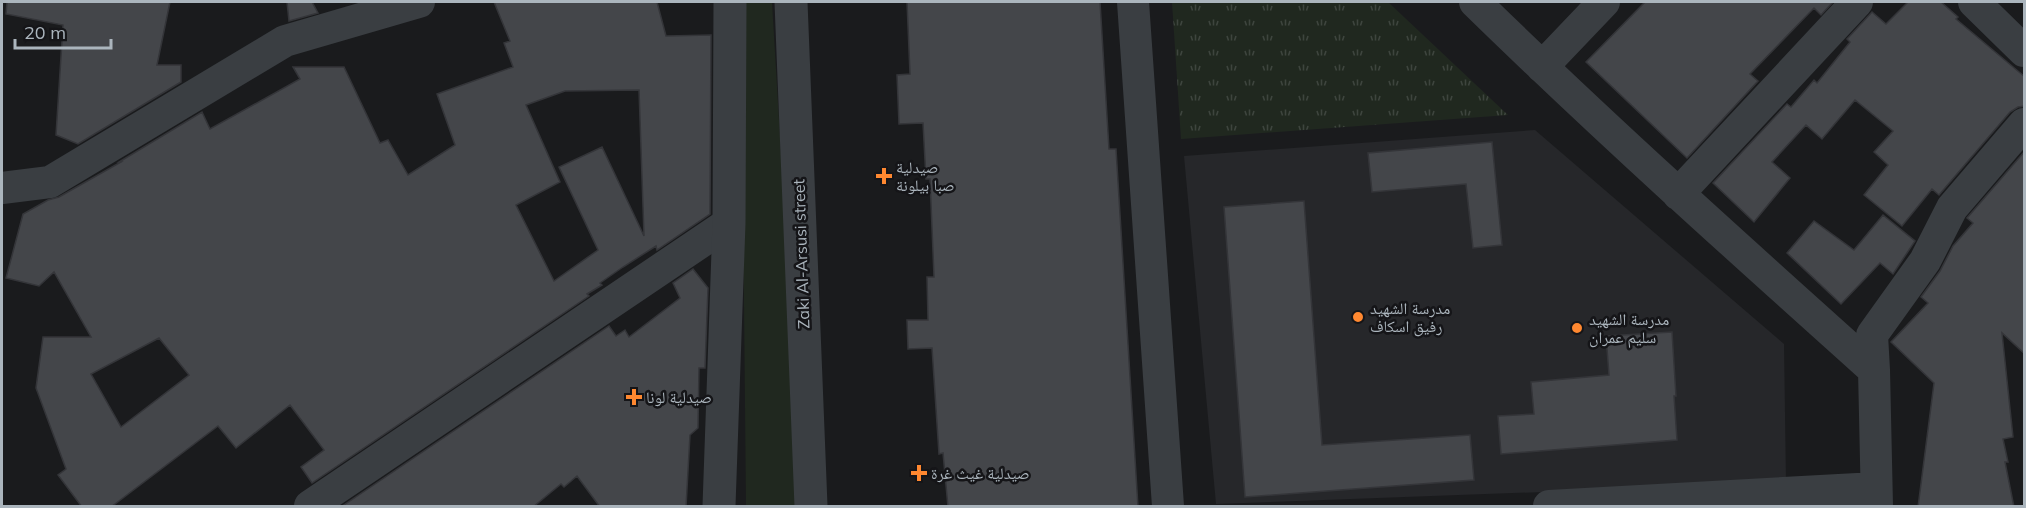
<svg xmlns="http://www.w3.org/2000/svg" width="2026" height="508" font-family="Mulish,'Noto Naskh Arabic',sans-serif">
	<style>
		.built { fill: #26272a }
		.grass { fill: #20281f }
		.park { fill: url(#park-tufts) }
		.building { fill: #44464a; stroke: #343539; stroke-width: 1.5; fill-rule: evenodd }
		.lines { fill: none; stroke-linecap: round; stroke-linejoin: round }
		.minor { stroke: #3a3e42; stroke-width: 32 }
		.tertiary { stroke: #3a3e42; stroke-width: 33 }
		.poi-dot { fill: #ff8830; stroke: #151518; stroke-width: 2 }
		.labels { text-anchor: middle; stroke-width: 5; stroke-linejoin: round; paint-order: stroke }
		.poi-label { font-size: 16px; fill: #abb5bd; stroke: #151518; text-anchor: start }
		.street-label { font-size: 16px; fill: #abb5bd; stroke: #151518 }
	</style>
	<defs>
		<pattern id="park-tufts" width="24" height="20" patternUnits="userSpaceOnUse" patternTransform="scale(1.5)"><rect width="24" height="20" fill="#20281f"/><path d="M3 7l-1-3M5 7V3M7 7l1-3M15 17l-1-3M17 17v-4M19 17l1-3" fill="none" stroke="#3e453e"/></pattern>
	</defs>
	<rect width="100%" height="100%" fill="#1a1b1d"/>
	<!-- built -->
	<path class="built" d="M1535 130 1784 344 1786 483 1216 504 1184 156Z"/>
	<!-- grass -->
	<path class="grass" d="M741 2H772L802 506H746Z"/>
	<!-- park -->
	<path class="park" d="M1172 2H1388L1508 115 1181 139Z"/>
	<!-- building -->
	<path class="building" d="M7 2H170L157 65H181V82L78 144 56 135 63 25 6 14Z
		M287 2H312L318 13 289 21Z
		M494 2H657L666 36 711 35 710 214 657 250 656 246 623 267 600 283 602 285 587 294 589 296 312 483 301 467 324 450 290 405 236 448 218 426 111 507H82L58 475 66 469 36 388 43 337H91L54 272 39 286 6 278 23 214 48 200 59 197 121 162H119L202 112 210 129 300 79 293 67H344L380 143 388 140 408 175 455 145 437 94 513 67 504 43 510 41ZM639 90 644 236 602 147 559 167 598 250 554 281 516 205 560 182 526 105 565 91ZM159 338 189 375 121 427 91 374Z
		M907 2H1100L1109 149H1116L1138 507H948L943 453 939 454 932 348 908 349 907 320H928L927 277H934L930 179H926L923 123 899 124 897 75 910 74Z
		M1645 2H1833L1821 15 1814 8 1750 74 1758 81 1687 158 1586 62Z
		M1908 2H1941L1958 17 1956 19 2025 77V106L2018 107 2010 112 1939 195 1932 189 1902 226 1864 195 1888 165 1874 152 1893 131 1855 100 1822 139 1806 125 1772 162 1790 178 1754 222 1713 183 1787 104 1791 107 1814 80 1817 83 1850 42 1847 39 1872 12 1886 24Z
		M1492 142 1502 245 1473 248 1466 184 1372 192 1368 153Z
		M2025 151V354L2002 333 2013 437 2003 439 2008 462H2005L2014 507H1918L1934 383 1891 342 1928 303 1921 297 1940 271 1953 246 1973 223 1967 218Z
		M1304 201 1322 445 1470 435 1474 480 1245 497 1224 207Z
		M1883 215 1915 241 1893 274 1880 263 1841 304 1787 253 1814 221 1854 250Z
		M693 269 708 288 705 368H699L698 428 690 435 686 507H600L577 476 564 487 561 484 533 507H341L609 326 616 336 625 330 629 337 680 298 673 283Z
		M1672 332 1676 396H1674L1677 440 1501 454 1498 416 1534 414 1531 382 1609 375 1606 336Z"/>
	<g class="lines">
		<!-- minor -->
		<path class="minor" d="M1133 2 1168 506
			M1475 2C1604 128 1739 249 1874 370L1877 506
			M1974 2 2024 51
			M1542 67 1604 2
			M2 188 50 182 285 41 419 2
			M1678 194 1857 2
			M1874 370 1872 335 1925 261 1952 208 2024 124
			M310 506 729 223
			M1549 506 1876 488"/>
		<!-- tertiary -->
		<path class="tertiary" d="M791 2 811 506
			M719 506 729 223 730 2"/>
	</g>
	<!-- markers -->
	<g class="poi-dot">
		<path d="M881 167h6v6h6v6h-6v6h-6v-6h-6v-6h6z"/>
		<circle cx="1358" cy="317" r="6"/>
		<circle cx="1577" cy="328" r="6"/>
		<path d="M631 388h6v6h6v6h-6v6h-6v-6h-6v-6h6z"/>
		<path d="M916 464h6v6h6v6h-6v6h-6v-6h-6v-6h6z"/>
	</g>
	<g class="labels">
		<!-- poi labels -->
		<g class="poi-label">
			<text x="896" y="173">صيدلية<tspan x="896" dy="18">صبا بيلونة</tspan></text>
			<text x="1370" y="314">مدرسة الشهيد<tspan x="1370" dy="18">رفيق اسكاف</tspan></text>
			<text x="1589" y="325">مدرسة الشهيد<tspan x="1589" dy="18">سليم عمران</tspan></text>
			<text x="646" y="403">صيدلية لونا</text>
			<text x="931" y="479">صيدلية غيث غرة</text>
		</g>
		<!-- street labels -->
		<g class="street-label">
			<text transform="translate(801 254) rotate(-92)" y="6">Zaki Al-Arsusi street</text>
		</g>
	</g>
	<!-- border -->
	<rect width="2026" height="508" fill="none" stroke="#abb5bd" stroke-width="6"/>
	<!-- scale -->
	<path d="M15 39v9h96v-9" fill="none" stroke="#abb5bd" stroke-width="3"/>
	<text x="24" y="39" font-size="18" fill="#abb5bd" stroke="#151518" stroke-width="4.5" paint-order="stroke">20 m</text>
</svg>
